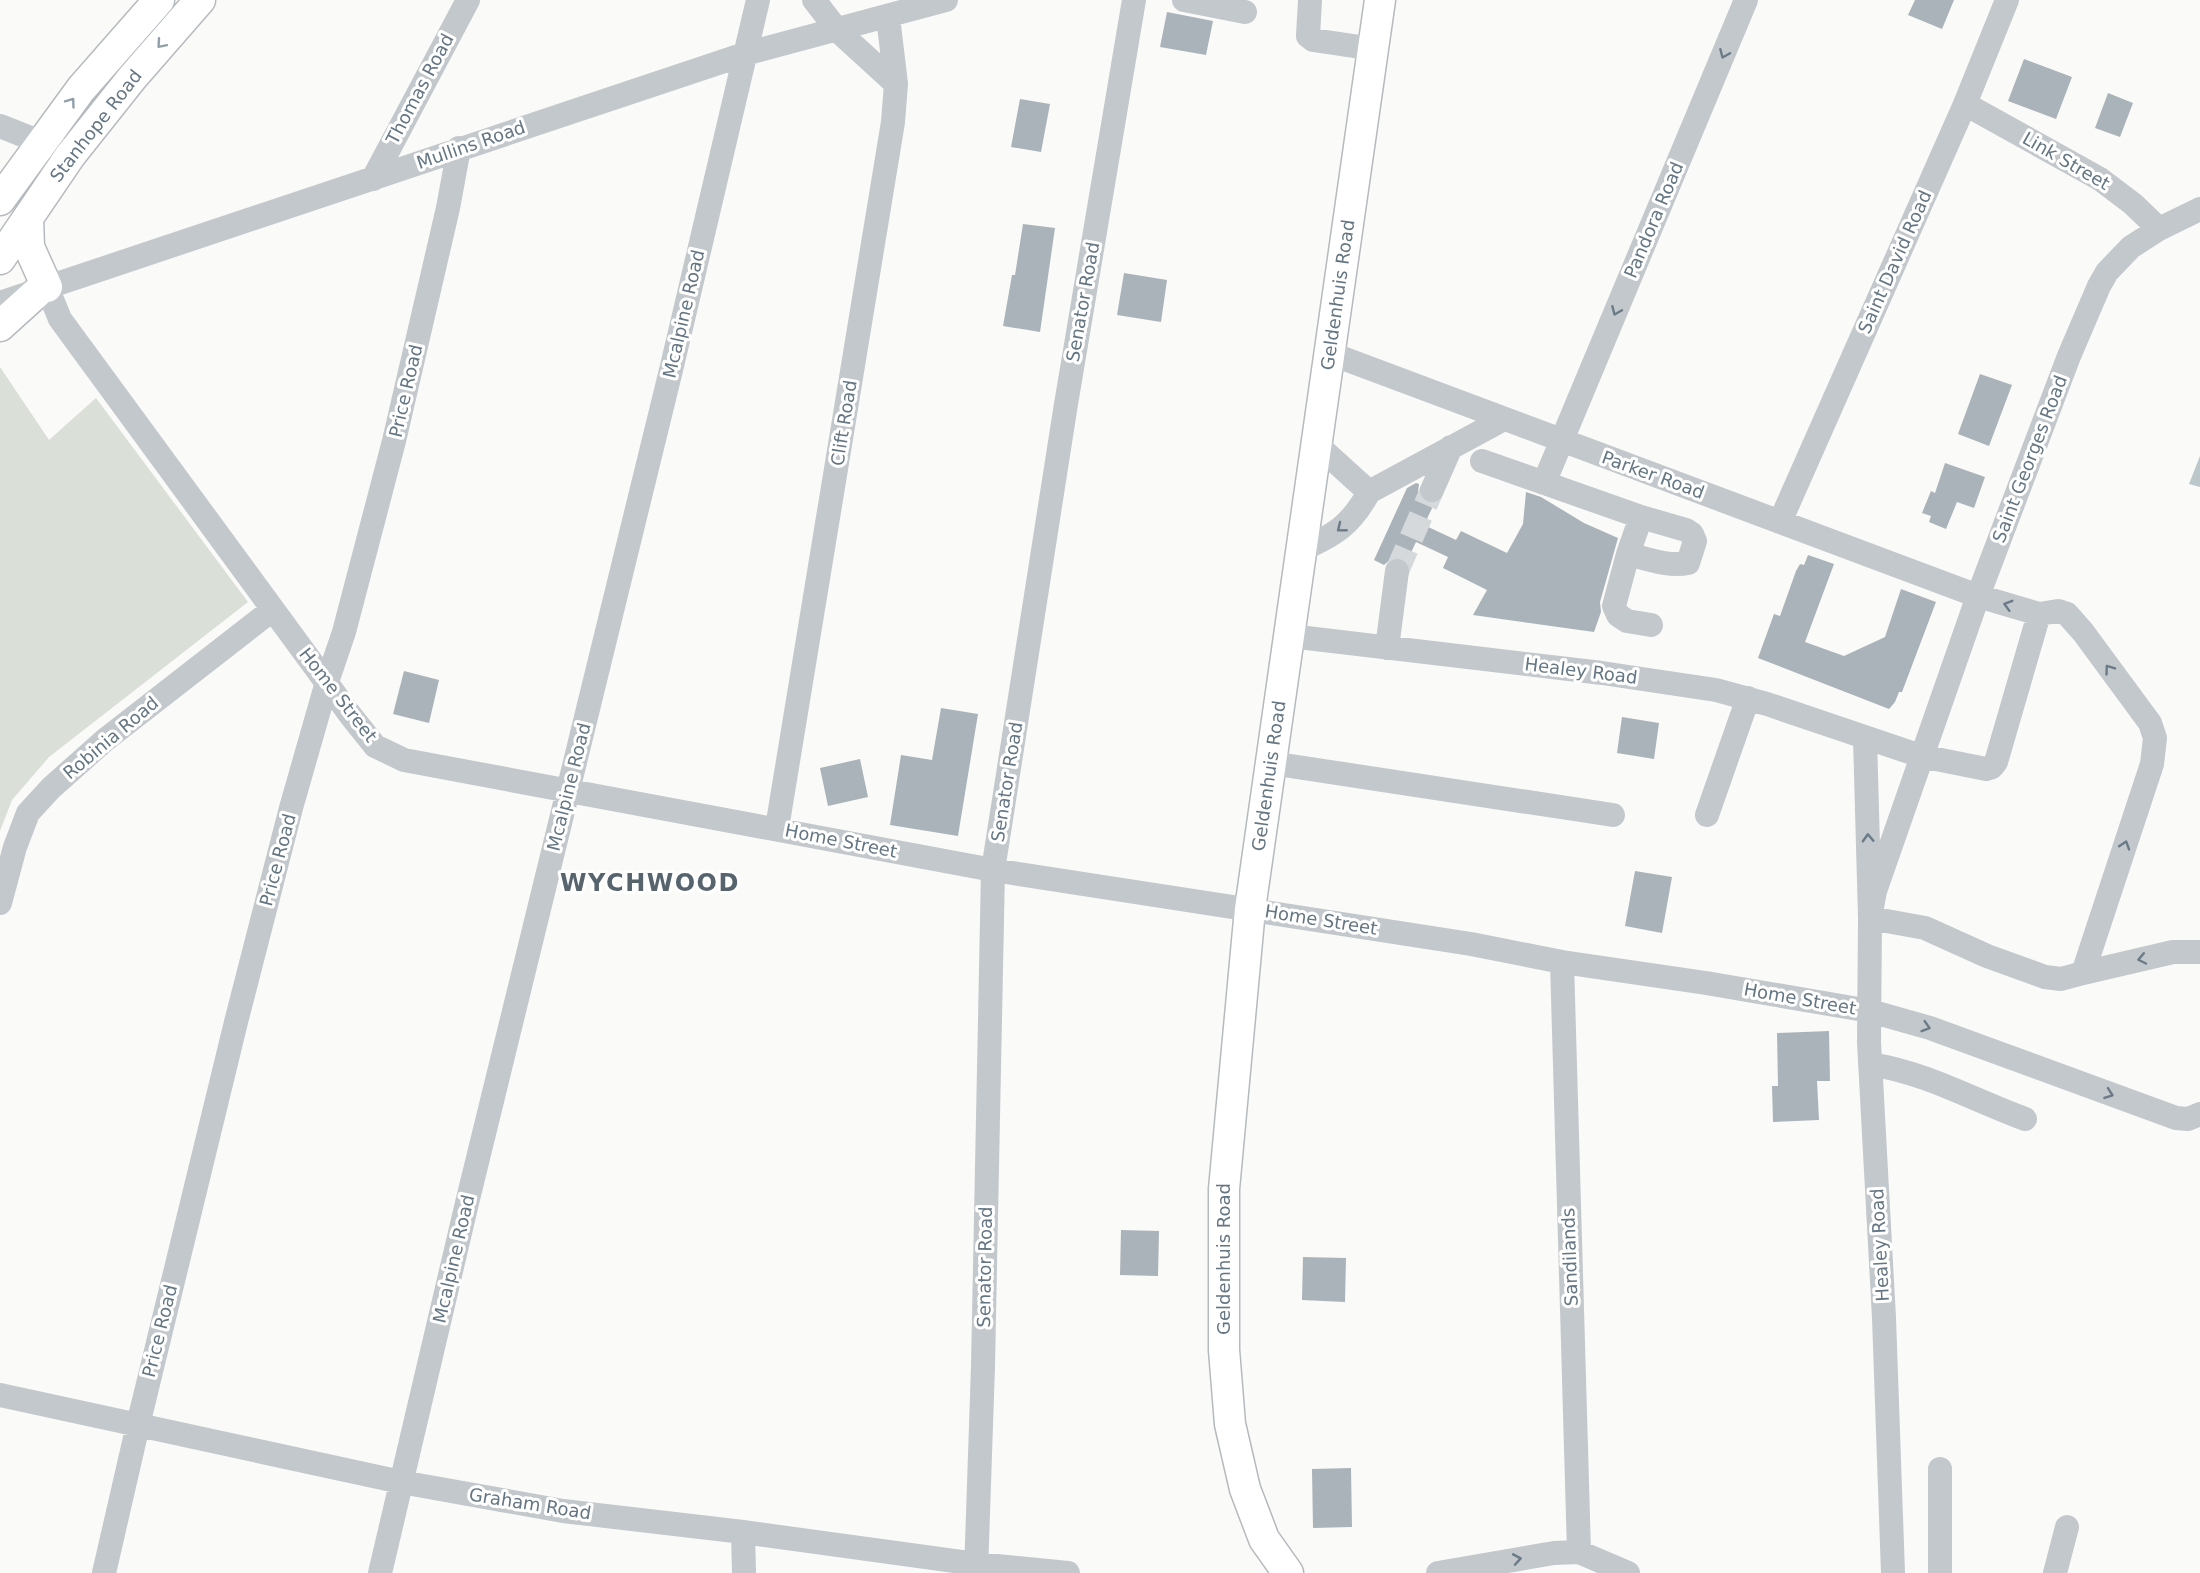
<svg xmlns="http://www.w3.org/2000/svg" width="2200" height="1573" font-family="'DejaVu Sans',sans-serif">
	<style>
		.green { fill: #dadfd7 }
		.water { fill: #bbc7cb }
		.building { fill: #aab3b9 }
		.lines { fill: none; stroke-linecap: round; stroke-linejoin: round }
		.minor-tunnel { stroke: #d5d9db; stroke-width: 24; stroke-dasharray: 24 12; stroke-linecap: butt }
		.major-casing { stroke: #b5babe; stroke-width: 33 }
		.minor { stroke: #c3c8cc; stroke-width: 24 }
		.major { stroke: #fff; stroke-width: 30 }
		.oneway { stroke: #939fa8 }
		.oneway2 { stroke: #6a7a87 }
		.labels { text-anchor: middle; stroke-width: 6; stroke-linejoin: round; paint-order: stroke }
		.street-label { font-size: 18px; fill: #657683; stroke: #fff }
		.district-label { font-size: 24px; font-weight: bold; letter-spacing: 1.5px; fill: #57646e; stroke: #fff }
	</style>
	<rect width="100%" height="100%" fill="#fafaf8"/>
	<!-- green -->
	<path class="green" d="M0 367 49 440 96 398 248 602 49 757 12 800 0 831Z"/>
	<!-- water -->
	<path class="water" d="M2200 456V487L2189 484Z"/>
	<!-- building -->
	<path class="building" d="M1915 0H1954L1942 29 1908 15Z
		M1167 12 1213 21 1206 55 1160 47Z
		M2024 59 2072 77 2056 119 2008 101Z
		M2108 93 2133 103 2120 137 2095 128Z
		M1020 99 1050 104 1041 152 1011 147Z
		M1023 224 1055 228 1040 332 1003 326 1012 275H1015Z
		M1124 273 1167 280 1161 322 1117 315Z
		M1980 374 2012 385 1989 446 1958 434Z
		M1945 463 1985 477 1974 508 1957 502 1946 529 1929 522 1931 516 1922 513 1931 491 1935 493Z
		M1416 483 1419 484 1418 492 1421 499 1427 503 1434 504 1424 525 1456 540 1461 531 1507 553 1523 524 1526 492 1541 497 1584 523 1618 538 1600 602 1601 612 1594 632 1473 615 1487 590 1443 568 1448 557 1416 542 1407 561 1399 557 1392 558 1384 565 1374 560 1407 488Z
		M1808 555 1834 564 1805 642 1844 656 1885 637 1901 589 1936 602 1902 692H1899L1895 702 1889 709 1758 658 1774 614 1780 616 1796 571 1800 564 1804 565Z
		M404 671 439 680 429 723 393 714Z
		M941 708 978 714 958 836 890 825 901 755 932 760Z
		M1622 717 1659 723 1654 759 1617 753Z
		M860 759 868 797 828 806 820 768Z
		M1635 871 1672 877 1662 933 1625 926Z
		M1829 1031 1830 1081H1817L1819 1120 1773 1122 1772 1086H1778L1777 1033Z
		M1121 1230 1159 1231 1158 1276 1120 1275Z
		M1303 1257 1346 1258 1345 1302 1302 1300Z
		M1351 1468 1352 1527 1313 1528 1312 1469Z"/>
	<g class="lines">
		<!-- minor-tunnel -->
		<path class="minor-tunnel" d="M1397 571 1432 490"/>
		<!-- major casing -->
		<g class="major-casing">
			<path id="major" d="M0 200 81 89 159 0
				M28 218 29 247 47 287
				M0 259 70 156 132 78 200 0
				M0 326 42 288
				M1288 1573 1264 1539 1245 1489 1230 1424 1224 1350V1189L1250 909 1380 0"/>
		</g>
		<!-- minor -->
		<path class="minor" d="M814 0 838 31 896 84
			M1184 0 1245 12
			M1310 0 1308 36 1313 40 1374 49
			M1965 104 2100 179 2133 204 2159 229
			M0 126 58 149
			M373 179 468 0
			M47 287 60 319 351 716 375 746 404 760 993 870 1471 944 1562 962 1706 983 1870 1011 1930 1028 2176 1118 2188 1119 2200 1114
			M0 303 745 54 946 0
			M1329 353 1978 596 2039 614 2058 611 2067 614 2083 632 2150 723 2155 738 2152 764 2083 973 2173 952H2200
			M1316 444 1369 492
			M1482 461 1641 517 1686 530 1692 534 1695 541 1688 563C1668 567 1648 559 1628 554
			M1544 483 1746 0
			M1432 490 1451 447
			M1641 517 1628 554 1614 606 1618 615 1627 621 1651 625
			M1780 522 1965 104 2007 0
			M1301 550C1335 535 1351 525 1369 492L1504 419
			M1290 636 1602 673 1716 690 1767 704 1921 756 1986 769 1992 767 1996 762 2039 614
			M1387 648 1397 571
			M1865 738 1870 918 1925 928 1987 956 2045 977 2061 979 2083 973
			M1271 763 1613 815
			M1707 815 1748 698
			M777 828 893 122 896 84 888 17
			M0 903 15 847 28 813 51 788 105 740 272 610
			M1562 962 1579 1552
			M1870 1064C1925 1072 1973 1100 2025 1119
			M0 1395 401 1482 563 1511 743 1532 976 1564 1068 1573
			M1940 1469V1573
			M743 1532 744 1573
			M104 1573 138 1425 236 1022 291 808 327 682 344 632 394 441 448 208 459 148
			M380 1573 467 1203 672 366 758 0
			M976 1573 983 1366 993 870 1066 404 1134 0
			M1438 1573 1554 1553 1579 1552 1628 1573
			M1893 1573 1884 1318 1869 1042 1870 918 1875 891 1978 596 2069 356 2099 286 2107 272 2131 247 2159 229 2200 209
			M2055 1573 2067 1527"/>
		<!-- major -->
		<use href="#major" class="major"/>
	</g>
	<!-- one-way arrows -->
	<defs><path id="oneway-chevron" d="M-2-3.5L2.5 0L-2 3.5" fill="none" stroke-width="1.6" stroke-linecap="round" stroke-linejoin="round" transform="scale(1.5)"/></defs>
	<g class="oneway">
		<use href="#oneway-chevron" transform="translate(161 44) rotate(131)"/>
		<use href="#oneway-chevron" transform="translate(71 102) rotate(-54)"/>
	</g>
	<g class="oneway2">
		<use href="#oneway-chevron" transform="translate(1724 54) rotate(113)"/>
		<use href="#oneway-chevron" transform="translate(1616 311) rotate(113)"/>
		<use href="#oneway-chevron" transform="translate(1341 528) rotate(141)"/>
		<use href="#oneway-chevron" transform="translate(2008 605) rotate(-164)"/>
		<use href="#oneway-chevron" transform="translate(2109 669) rotate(-126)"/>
		<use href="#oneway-chevron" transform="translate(1868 838) rotate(-92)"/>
		<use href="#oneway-chevron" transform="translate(2125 845) rotate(-72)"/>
		<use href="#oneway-chevron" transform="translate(2142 959) rotate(168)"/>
		<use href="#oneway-chevron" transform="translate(1926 1027) rotate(17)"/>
		<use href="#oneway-chevron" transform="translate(2109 1094) rotate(20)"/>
		<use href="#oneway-chevron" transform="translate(1517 1559) rotate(-10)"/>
	</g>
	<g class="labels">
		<!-- street labels -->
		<g class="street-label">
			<text transform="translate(420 89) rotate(-62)" y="6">Thomas Road</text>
			<text transform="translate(96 126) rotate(-52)" y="6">Stanhope Road</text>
			<text transform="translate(471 145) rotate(-19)" y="6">Mullins Road</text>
			<text transform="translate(2066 161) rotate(30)" y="6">Link Street</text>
			<text transform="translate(1654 220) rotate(-67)" y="6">Pandora Road</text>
			<text transform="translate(1895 262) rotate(-66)" y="6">Saint David Road</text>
			<text transform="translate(1338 295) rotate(-82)" y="6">Geldenhuis Road</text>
			<text transform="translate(1083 302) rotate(-80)" y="6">Senator Road</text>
			<text transform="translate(684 314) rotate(-77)" y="6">Mcalpine Road</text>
			<text transform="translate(406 391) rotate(-77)" y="6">Price Road</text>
			<text transform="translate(844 423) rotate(-81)" y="6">Clift Road</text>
			<text transform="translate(2030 459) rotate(-69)" y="6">Saint Georges Road</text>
			<text transform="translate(1653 475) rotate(20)" y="6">Parker Road</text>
			<text transform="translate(1581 671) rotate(7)" y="6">Healey Road</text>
			<text transform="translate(338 695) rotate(52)" y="6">Home Street</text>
			<text transform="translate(111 738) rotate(-40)" y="6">Robinia Road</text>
			<text transform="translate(1269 776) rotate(-82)" y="6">Geldenhuis Road</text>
			<text transform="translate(1007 782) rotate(-81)" y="6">Senator Road</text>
			<text transform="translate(569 787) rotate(-76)" y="6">Mcalpine Road</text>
			<text transform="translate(841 841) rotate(11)" y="6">Home Street</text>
			<text transform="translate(278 860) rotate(-75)" y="6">Price Road</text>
			<text transform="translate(1321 920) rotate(9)" y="6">Home Street</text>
			<text transform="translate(1800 999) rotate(10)" y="6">Home Street</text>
			<text transform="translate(1880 1245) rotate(-93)" y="6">Healey Road</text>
			<text transform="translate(1570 1257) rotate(-92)" y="6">Sandilands</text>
			<text transform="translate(454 1259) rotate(-77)" y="6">Mcalpine Road</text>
			<text transform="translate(1224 1259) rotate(-90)" y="6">Geldenhuis Road</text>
			<text transform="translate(985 1267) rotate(-89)" y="6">Senator Road</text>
			<text transform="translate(160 1331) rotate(-76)" y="6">Price Road</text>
			<text transform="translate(530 1504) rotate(9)" y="6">Graham Road</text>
		</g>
		<!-- district labels -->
		<g class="district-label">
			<text x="650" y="891">WYCHWOOD</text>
		</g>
	</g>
</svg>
